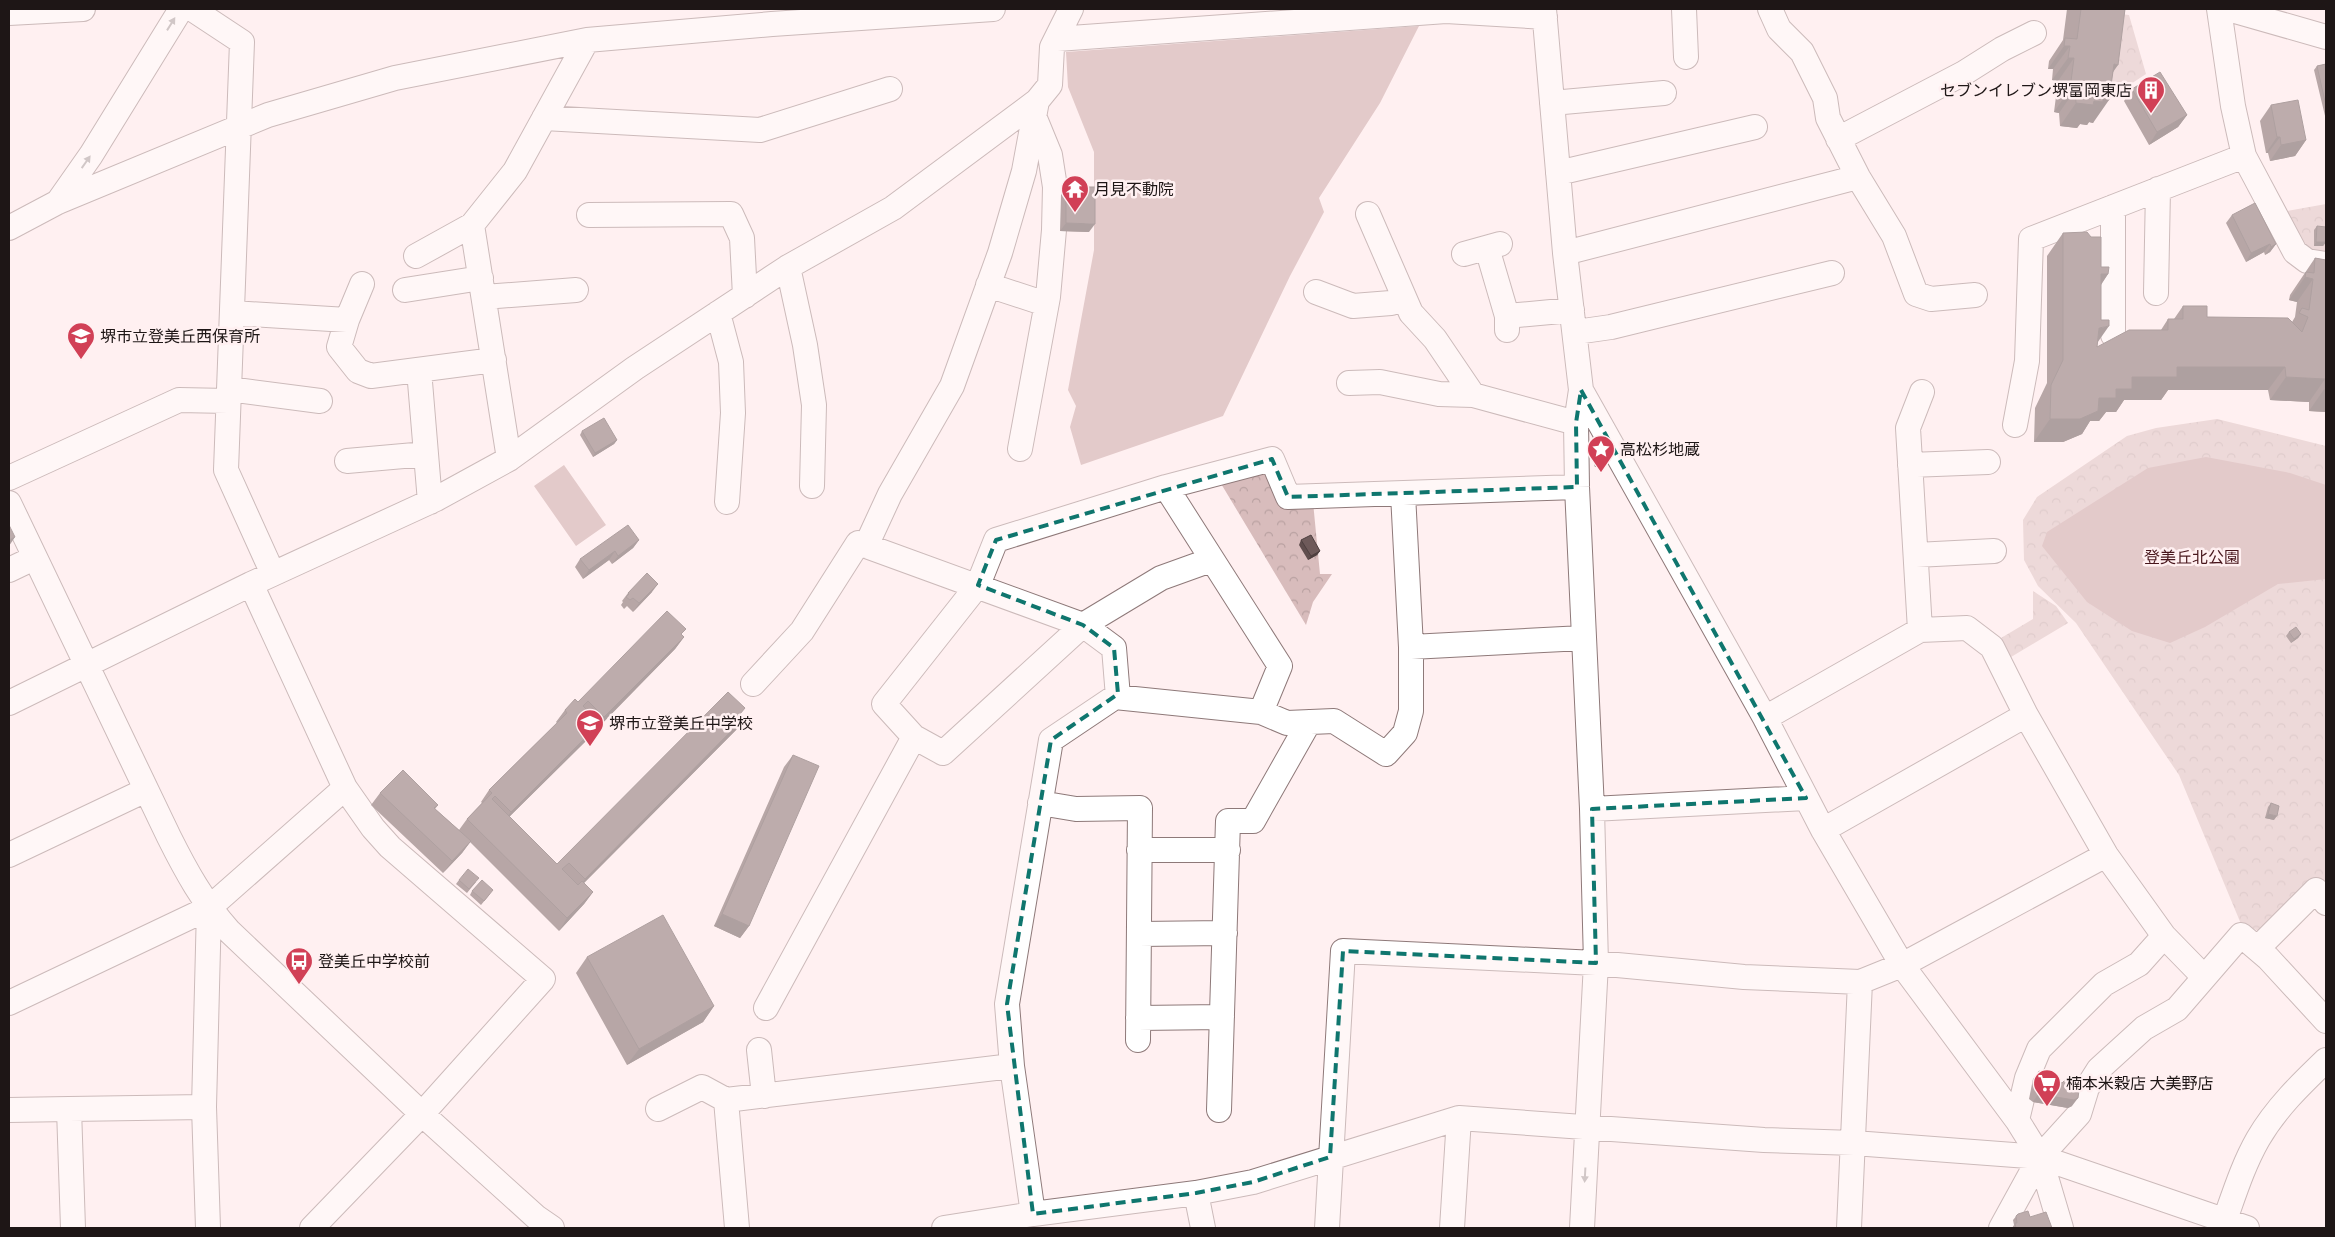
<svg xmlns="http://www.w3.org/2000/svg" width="2335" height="1237" font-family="Cabin,'Noto Sans JP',sans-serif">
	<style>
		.park { fill: url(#park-crowns) }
		.water { fill: #c19b9c }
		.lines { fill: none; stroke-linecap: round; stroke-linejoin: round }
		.minor-casing { stroke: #8e7979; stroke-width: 26 }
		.minor { stroke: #fff; stroke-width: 24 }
		.wall { fill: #5f4d4d }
		.shaded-wall { fill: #4d3f3f }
		.building { fill: #6e5a5a; stroke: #4d3f3f }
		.oneway { fill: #9a9696 }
		.marked { fill: none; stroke: #0f766e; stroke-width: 4; stroke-dasharray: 10 6; stroke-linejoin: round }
		.labels { text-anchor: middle; stroke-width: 5; stroke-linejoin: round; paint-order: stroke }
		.poi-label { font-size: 16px; fill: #1e1616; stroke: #fff0f1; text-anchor: start }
		.park-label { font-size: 16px; fill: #48161c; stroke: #fff0f1 }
	</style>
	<defs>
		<pattern id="park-crowns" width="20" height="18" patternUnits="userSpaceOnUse" patternTransform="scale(1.25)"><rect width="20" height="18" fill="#d8bcbc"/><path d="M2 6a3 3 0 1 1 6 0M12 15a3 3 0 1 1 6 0" fill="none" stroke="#b9a1a1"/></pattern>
	</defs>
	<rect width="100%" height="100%" fill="#fff0f1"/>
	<!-- park -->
	<path class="park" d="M2112 13 2129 15 2146 74 2102 103Z
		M2326 204V253C2300 249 2298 232 2287 211Z
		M2217 419 2326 446V880L2314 882 2259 931 2241 924 2179 775 2076 623 2038 586 2024 560 2023 520 2037 497 2127 436 2156 428Z
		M1265 470 1313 502 1320 574H1332L1313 602 1306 625 1220 482Z
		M2033 591 2056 606 2068 623 2011 657 2001 638 2033 619Z"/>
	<!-- water -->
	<path class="water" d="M1419 26 1380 103 1319 198 1324 212 1290 276 1223 416 1081 465 1070 427 1076 406 1068 390 1094 250V152L1068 87 1066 52Z
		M2206 457 2290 473 2326 485V579L2278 584 2205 627 2170 643 2132 631 2087 602 2042 546 2047 532 2148 468Z
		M564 465 606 525 576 546 534 486Z"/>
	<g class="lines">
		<!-- minor casing -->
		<g class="minor-casing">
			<path id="minor" d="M192 9 242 42 226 470 273 574
				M1544 9 1565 253 1581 390 1576 423 1577 487 1592 809 1596 963 1582 1228
				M1684 9 1686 57
				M1770 9 1779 29 1802 52 1825 98 1828 118 1858 177 1894 236 1916 294 1931 299 1975 295
				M2219 9 2233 106 2244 156 2295 252 2307 261 2326 264
				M2228 9 2326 37
				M9 13 83 9
				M1057 39 1446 11 1545 17
				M1552 103 1664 93
				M544 118 760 130 890 89
				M1838 139 1964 73 2002 49 2034 33
				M1558 173 1755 127
				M58 202 91 155 181 9
				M1368 214 1411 313 1435 339 1473 395 1576 423
				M589 215 731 214 742 238 745 296
				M9 228 58 202 268 115 395 78 587 40 772 24 993 9
				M1487 248 1507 316V330
				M1565 253 1858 177
				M1464 254 1500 244
				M416 256 472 225
				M788 267 805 345 814 405 812 486
				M362 284 347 320 339 347 358 371 371 376 494 360
				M988 285 1046 304
				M405 290 481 278
				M1316 292 1353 306 1391 303 1404 299
				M2156 293 2158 189
				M484 297 576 290
				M233 313 347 320
				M718 313 731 362 733 413 727 502
				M1507 316 1572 310
				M1576 332 1611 327 1832 273
				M2113 335V207
				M419 370 430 502
				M1349 383 1380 382 1439 394 1473 395
				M229 389 320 401
				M1581 390 1765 718 1823 830 1902 965 2017 1120 2040 1157 2061 1228
				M2015 425 2027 361 2031 239 2244 156
				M1020 449 1048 297 1054 230 1055 187 1050 155 1034 116
				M509 459 472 225 515 171 587 40
				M347 461 426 454
				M1910 465 1988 462
				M9 478 179 400 228 401
				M1166 487 1280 666 1261 712
				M9 503 169 837C186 871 203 902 229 931L422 1114 536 1217 552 1228
				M866 546 890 494 952 386 1000 253 1024 171 1037 101
				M1916 555 1994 551
				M1211 560 1161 578 1083 625 943 753 914 737 884 704 978 585 996 540 1166 487 1272 459 1288 497 1577 487
				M9 570 34 558
				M251 584 345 788 373 828 390 847 543 979 422 1114 312 1228
				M1920 630 1908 428 1922 392
				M1411 647 1583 638
				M753 684 802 631 858 543 1083 625 1114 648 1118 697
				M9 703 251 584 436 499 509 459 635 368 788 267 893 208 1037 101 1050 85 1052 47 1071 9
				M1765 718 1920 630 1967 628 1992 647 2026 715 2106 855 2164 936 2204 977
				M1040 803 1076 809 1140 808 1138 1040
				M1592 809 1806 798
				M1823 830 2026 715
				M1139 850H1228
				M9 855 146 790
				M1139 934 1225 933
				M2258 948 2316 890 2326 903
				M9 1003 209 908 345 788
				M766 1008 914 737
				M1138 1018 1222 1017
				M759 1050 764 1096
				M69 1109 204 1107
				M658 1109 702 1087 726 1100
				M9 1110 69 1109 73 1228
				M1219 1110 1228 821H1253L1309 722
				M2017 1120 2027 1078 2039 1049 2104 984 2139 964 2164 936
				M1196 1193 1203 1228
				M1033 1214 1012 1066 1007 1004 1051 740 1115 697 1261 712 1287 723 1334 721 1386 754 1405 733 1411 711V647L1403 494
				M208 1228 204 1107 209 908
				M737 1228 726 1100 1012 1066
				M944 1228 1033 1214 1196 1193 1253 1182 1459 1118 1764 1140 1854 1143 2040 1157 2247 1228
				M1327 1228 1343 951 1596 963 1744 977 1860 982 1902 965 2106 855
				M1452 1228 1459 1118
				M1849 1228 1860 982
				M2001 1228 2040 1157 2079 1114 2087 1088 2099 1069 2144 1028 2177 1009 2241 935 2268 958 2326 1021
				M2222 1228C2233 1198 2242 1167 2258 1139 2276 1108 2301 1084 2326 1060"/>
		</g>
		<!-- minor -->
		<use href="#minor" class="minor"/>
	</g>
	<!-- wall -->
	<path class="wall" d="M2067 9H2125L2113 72 2093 123 2089 122 2087 125 2080 124 2077 128 2060 126 2059 113 2054 112 2058 81 2052 80 2053 69H2048L2049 61 2063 40Z
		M2326 64V120L2314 70 2317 66Z
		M2132 89 2187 115 2178 127 2149 145 2124 101Z
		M2271 105 2306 140 2295 156 2270 161 2268 153H2266L2260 121Z
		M1066 187 1089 232 1060 231 1061 195Z
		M2232 215 2276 244 2270 252 2265 255 2264 252 2246 262 2226 223Z
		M2317 226 2326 242 2323 246H2314V230Z
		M2063 233 2108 274 2101 285 2097 347 2161 330 2168 319H2174L2183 306 2207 317 2292 322 2295 317 2297 302 2289 300 2290 295 2315 258 2326 260V412L2309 411V402L2270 400 2268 390H2168L2161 400H2124L2116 412H2106L2099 421H2090L2082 434 2063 442H2034L2035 408 2047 383V256Z
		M582 431 617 440 614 444 593 457 580 435Z
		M1596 455 1604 465 1595 467 1593 459Z
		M639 540 633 548 612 564 609 560 583 579 575 567 580 559Z
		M1301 540 1320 551 1317 555 1308 560 1299 545Z
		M652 592 633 612 627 606 624 609 621 605 623 602 622 601 628 593Z
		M2289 632 2301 634 2298 638 2291 643 2286 636Z
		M682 635 684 637 675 649 596 729 592 735 509 817 557 864 741 715 744 718 736 730 584 883 593 892 584 904 559 931 470 842 462 853 443 873 371 805 380 793 438 805 435 809 459 830 467 819 482 803 481 802 489 790 557 723 556 722 565 710Z
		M793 755 749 926 740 938 714 926 784 767Z
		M2271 803 2274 820 2265 818 2268 807Z
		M459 880 476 882 467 893 456 884Z
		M472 891 490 894 481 905 470 895Z
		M587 957 714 1006 703 1022 627 1065 576 973Z
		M2039 1071 2072 1106 2068 1108 2033 1102 2029 1099 2033 1079Z
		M2018 1214 2030 1217 2052 1228H2012L2014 1225 2013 1220Z"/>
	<!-- shaded-wall -->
	<path class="shaded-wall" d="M2064 46H2070L2053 69H2048Z
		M2068 58H2074L2058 81 2052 80Z
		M2114 64 2118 65 2102 88Z
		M2070 89 2075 90 2059 113 2054 112Z
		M2103 99 2109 100 2093 123 2089 122 2087 125 2080 124 2077 128 2060 126 2076 103 2094 101Z
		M2187 115 2178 127 2149 145 2157 132Z
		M2277 137H2280L2268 153H2266Z
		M2306 140 2295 156 2270 161 2281 145Z
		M1066 223 1095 224 1089 232 1060 231Z
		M2316 242H2326L2323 246H2314Z
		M2270 244 2264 252 2246 262 2251 253Z
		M2276 244 2270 252 2265 255 2271 247Z
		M2101 274H2108L2092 297Z
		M2305 277 2313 279 2297 302 2289 300Z
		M2109 326 2093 349 2099 328Z
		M2177 367H2285L2268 390H2168L2161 400H2124L2116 412H2106L2099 421H2090L2082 434 2063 442H2034L2050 419 2099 398 2116 389 2132 377Z
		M2286 377 2325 379 2309 402 2270 400Z
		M2325 388H2326V412L2309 411Z
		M617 440 614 444 593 457 595 453Z
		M1607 461 1604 465 1595 467 1598 463Z
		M15 537 9 546V540Z
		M639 540 633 548 612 564 618 556Z
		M615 551 609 560 583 579 589 570Z
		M1320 551 1317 555 1308 560 1311 556Z
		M658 584 652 592 633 612 639 603Z
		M2301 634 2298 638 2291 643 2294 639Z
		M684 637 675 649 596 730 604 717Z
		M744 718 736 730 576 891 585 879Z
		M600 723 592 735 502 824 511 812Z
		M2268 814 2277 816 2274 820 2265 818Z
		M471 841 462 853 443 873 452 861Z
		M593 892 584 904 559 931 567 918Z
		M722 914 749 926 740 938 714 926Z
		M714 1006 703 1022 627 1065 639 1049Z
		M2038 1094 2078 1098 2072 1106 2068 1108 2033 1102Z"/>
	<!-- building -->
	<path class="building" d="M2081 9H2125L2118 65 2114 64 2109 100 2103 99V102L2094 101 2093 105 2076 103 2075 90 2070 89 2074 58H2068L2070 46H2064L2065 38 2077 39Z
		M2326 64V106L2317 66Z
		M2160 72 2187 115 2157 132 2132 89Z
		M2298 100 2306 140 2281 145 2280 137H2277L2271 105Z
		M1066 187H1095V224L1066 223Z
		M2255 203 2276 244 2271 247 2270 244 2251 253 2232 215Z
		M2317 226 2326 227V242H2316Z
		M2087 232 2091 237H2101V267H2109L2108 274H2101V320H2109V326L2099 328 2097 347 2129 330H2168V319H2183V306H2207V317L2288 318 2302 332 2308 317 2299 313 2302 308 2309 310 2313 279 2305 277 2306 272 2314 273 2315 258 2326 260V388H2325V379L2286 377 2285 367H2177V377H2132V389H2116V398H2099L2098 411 2080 419H2050L2051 385 2063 360V233Z
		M604 418 617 440 595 453 582 431Z
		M1605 453 1607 461 1598 463 1596 455Z
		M9 525 15 537 9 540Z
		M628 525 639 540 618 556 615 551 589 570 580 559Z
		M1311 535 1320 551 1311 556 1301 540Z
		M647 573 658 584 639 603 633 598 630 600 626 597 629 594 628 593Z
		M667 611 686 629 681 634 684 637 604 717 588 701 583 706 600 723 511 812 495 796 492 799 557 864 728 692 745 708 740 714 744 718 585 879 569 863 562 869 578 885 582 881 593 892 567 918 467 819 492 793 489 790 567 713 565 710 575 699 578 702Z
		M2296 627 2301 634 2294 639 2289 632Z
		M793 755 819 766 749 926 722 914Z
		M403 770 438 805 434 808 471 841 452 861 380 793Z
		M2271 803 2279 806 2277 816 2268 814Z
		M468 869 479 878 469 889 459 880Z
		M482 880 493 890 484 901 472 891Z
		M663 915 714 1006 639 1049 587 957Z
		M2039 1071 2062 1083 2065 1080 2080 1083 2078 1098 2074 1100 2038 1094 2035 1091Z
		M2028 1211 2030 1217 2046 1212 2052 1228H2016L2015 1223H2017L2016 1216 2018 1214Z"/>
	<!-- one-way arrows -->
	<defs><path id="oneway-solid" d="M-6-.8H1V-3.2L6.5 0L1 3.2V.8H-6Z" transform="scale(1.25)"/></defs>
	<g class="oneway">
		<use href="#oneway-solid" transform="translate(171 24) rotate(-58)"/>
		<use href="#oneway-solid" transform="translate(86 162) rotate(-55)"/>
		<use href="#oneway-solid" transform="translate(1585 1175) rotate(93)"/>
	</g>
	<!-- marked area -->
	<path d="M0 0H2335V1237H0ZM1581 390 1806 798 1592 809 1596 963 1343 951 1330 1157 1253 1182 1196 1193 1033 1214 1007 1004 1051 740 1118 694 1114 648 1083 625 978 585 996 540 1272 459 1288 497 1577 487 1576 423Z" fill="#fff0f1" fill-opacity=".55" fill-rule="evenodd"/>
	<path class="marked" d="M1581 390 1806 798 1592 809 1596 963 1343 951 1330 1157 1253 1182 1196 1193 1033 1214 1007 1004 1051 740 1118 694 1114 648 1083 625 978 585 996 540 1272 459 1288 497 1577 487 1576 423Z"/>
	<!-- icons -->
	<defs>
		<g id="building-pin" transform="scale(1.4375)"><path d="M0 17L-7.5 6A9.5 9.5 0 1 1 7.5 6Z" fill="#d14056" stroke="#fff0f1"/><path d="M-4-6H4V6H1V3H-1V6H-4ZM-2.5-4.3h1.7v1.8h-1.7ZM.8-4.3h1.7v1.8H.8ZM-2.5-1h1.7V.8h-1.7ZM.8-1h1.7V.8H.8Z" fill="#fff"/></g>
		<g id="temple-pin" transform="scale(1.4375)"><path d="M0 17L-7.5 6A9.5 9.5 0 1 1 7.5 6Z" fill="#d14056" stroke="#fff0f1"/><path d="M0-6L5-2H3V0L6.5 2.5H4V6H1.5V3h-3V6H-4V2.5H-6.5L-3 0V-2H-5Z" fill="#fff"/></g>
		<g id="school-pin" transform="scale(1.4375)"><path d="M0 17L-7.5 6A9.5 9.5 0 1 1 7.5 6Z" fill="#d14056" stroke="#fff0f1"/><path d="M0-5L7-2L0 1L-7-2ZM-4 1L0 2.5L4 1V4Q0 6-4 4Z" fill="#fff"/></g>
		<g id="sight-pin" transform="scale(1.4375)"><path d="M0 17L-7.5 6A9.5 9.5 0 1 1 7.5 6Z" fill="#d14056" stroke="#fff0f1"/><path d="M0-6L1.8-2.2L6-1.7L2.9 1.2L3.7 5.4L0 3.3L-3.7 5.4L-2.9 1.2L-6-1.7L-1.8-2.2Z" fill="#fff"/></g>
		<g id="bus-pin" transform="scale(1.4375)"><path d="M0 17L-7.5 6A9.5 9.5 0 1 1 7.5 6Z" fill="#d14056" stroke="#fff0f1"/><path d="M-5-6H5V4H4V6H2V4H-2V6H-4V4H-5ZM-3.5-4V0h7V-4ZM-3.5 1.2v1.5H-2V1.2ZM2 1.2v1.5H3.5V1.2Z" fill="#fff"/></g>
		<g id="supermarket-pin" transform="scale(1.4375)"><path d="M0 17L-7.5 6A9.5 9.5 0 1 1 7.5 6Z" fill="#d14056" stroke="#fff0f1"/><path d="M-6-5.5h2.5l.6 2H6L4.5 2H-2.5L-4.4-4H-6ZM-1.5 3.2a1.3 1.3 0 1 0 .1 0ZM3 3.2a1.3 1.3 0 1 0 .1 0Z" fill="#fff"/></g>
	</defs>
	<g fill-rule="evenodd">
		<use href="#building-pin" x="2151" y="90"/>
		<use href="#temple-pin" x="1075" y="189"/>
		<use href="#school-pin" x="81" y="336"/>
		<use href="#sight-pin" x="1601" y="449"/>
		<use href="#school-pin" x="590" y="723"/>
		<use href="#bus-pin" x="299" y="961"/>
		<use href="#supermarket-pin" x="2047" y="1083"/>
	</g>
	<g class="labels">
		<!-- poi labels -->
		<g class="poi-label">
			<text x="2132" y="96" text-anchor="end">セブンイレブン堺富岡東店</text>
			<text x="1094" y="195">月見不動院</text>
			<text x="100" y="342">堺市立登美丘西保育所</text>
			<text x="1620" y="455">高松杉地蔵</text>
			<text x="609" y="729">堺市立登美丘中学校</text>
			<text x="318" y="967">登美丘中学校前</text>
			<text x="2066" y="1089">楠本米穀店 大美野店</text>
		</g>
		<!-- park labels -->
		<g class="park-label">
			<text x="2192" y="563">登美丘北公園</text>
		</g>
	</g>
	<!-- border -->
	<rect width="2335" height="1237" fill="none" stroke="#1e1616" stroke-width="20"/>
</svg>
